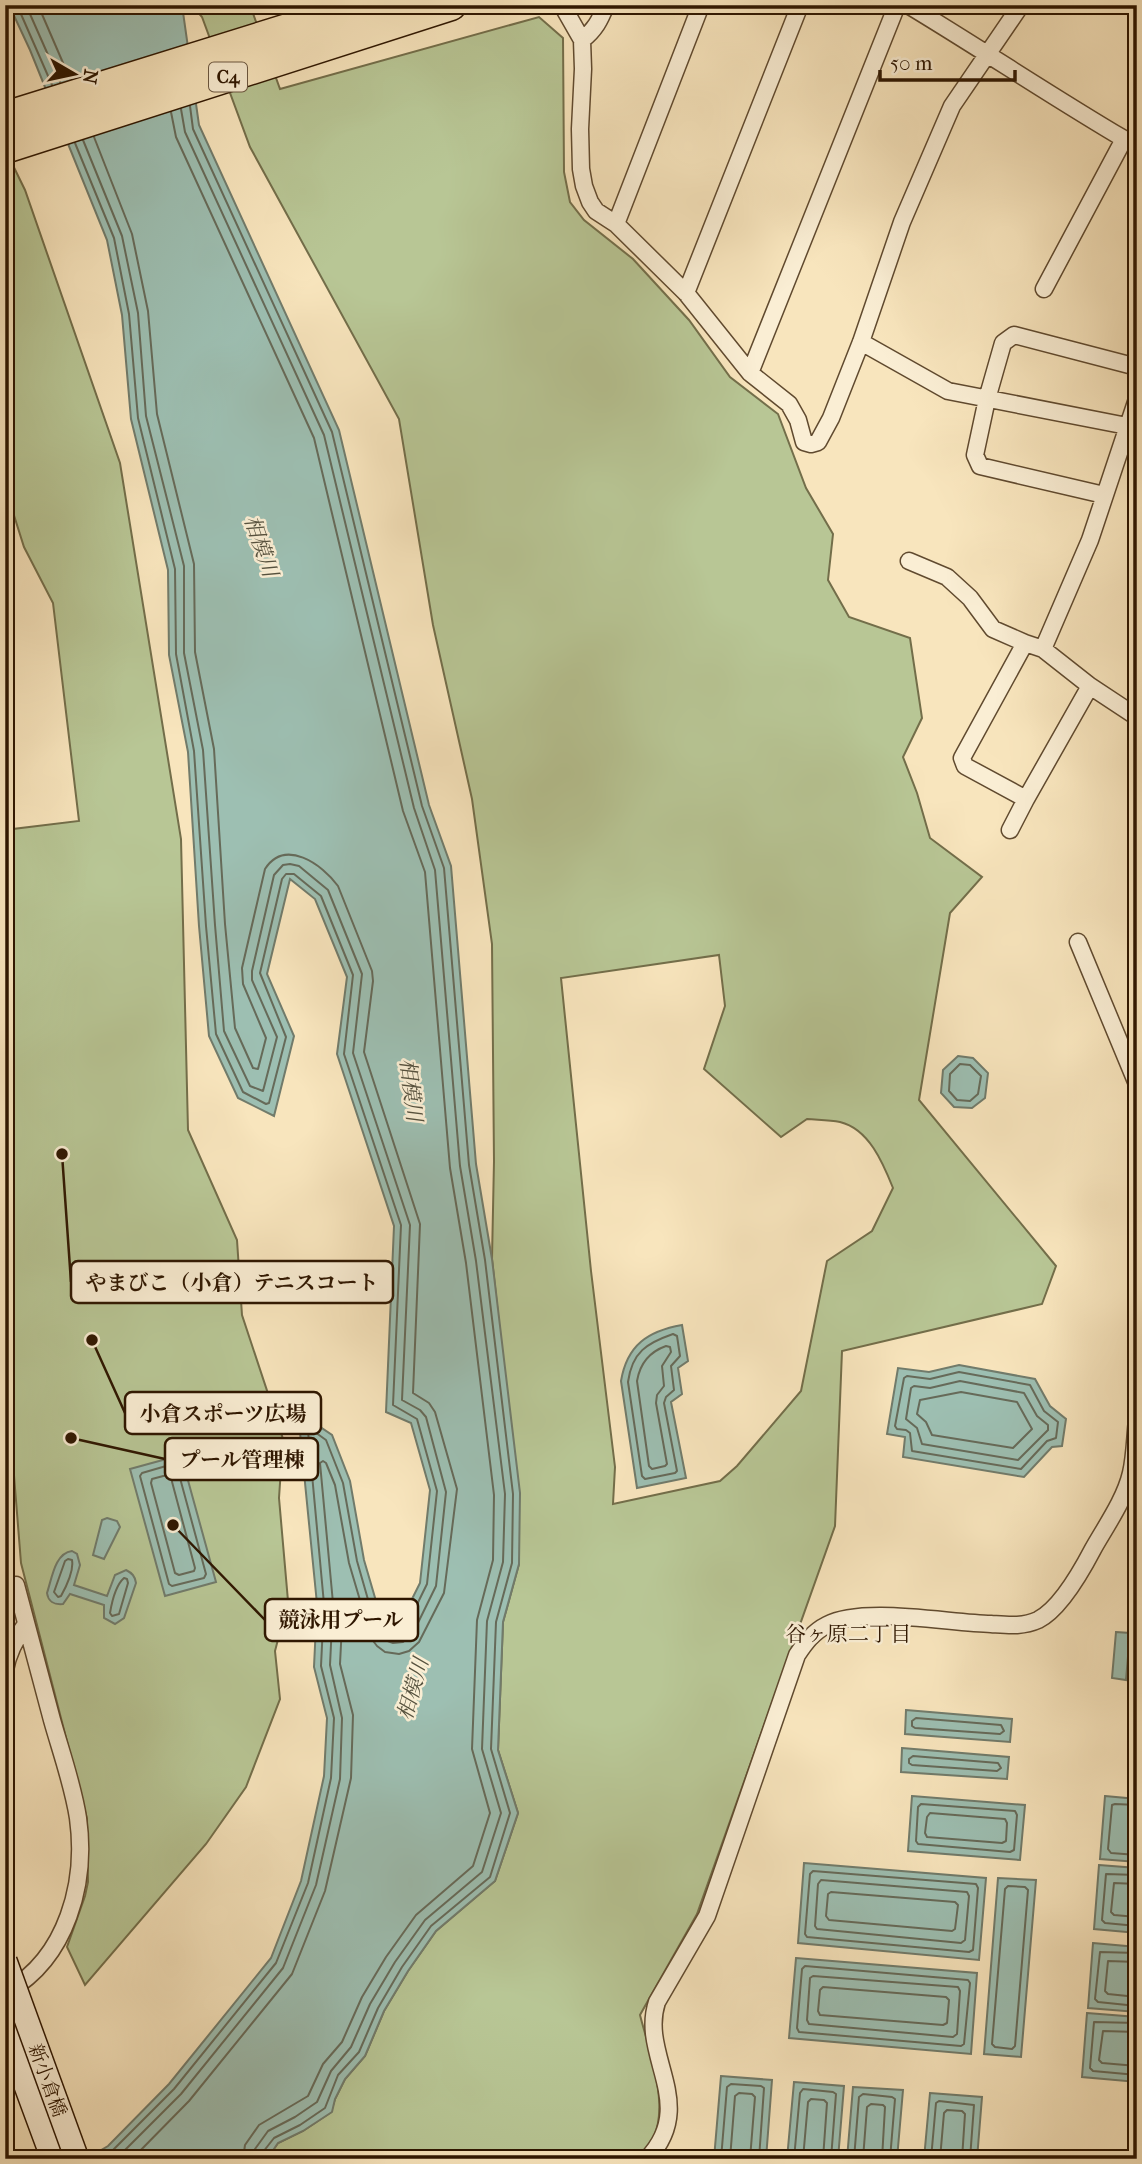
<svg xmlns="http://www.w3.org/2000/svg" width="1142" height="2164" font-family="'IM FELL French Canon','Noto Serif JP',serif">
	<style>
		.green { fill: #b8c695; stroke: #736e4a; stroke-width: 2; fill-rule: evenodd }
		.water { fill: #9dbfb2; stroke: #717b6b; stroke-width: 2 }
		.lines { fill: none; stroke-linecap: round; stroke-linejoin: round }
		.shore { stroke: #666a59; stroke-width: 2 }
		.minor-casing { stroke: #604a2f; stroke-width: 19 }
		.secondary-casing { stroke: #2e1600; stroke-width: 26 }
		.motorway-casing { stroke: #2e1600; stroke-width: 33 }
		.minor { stroke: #faeed4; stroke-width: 16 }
		.secondary { stroke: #faeed4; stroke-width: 23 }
		.motorway { stroke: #f8e5bd; stroke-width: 30 }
		.secondary-bridge-casing { stroke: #2e1600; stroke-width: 26; stroke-linecap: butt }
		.secondary-bridge { stroke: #faeed4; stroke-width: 23 }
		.labels { text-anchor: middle; stroke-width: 5; stroke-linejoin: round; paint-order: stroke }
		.shield { fill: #faeed4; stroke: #6b5740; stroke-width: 2 }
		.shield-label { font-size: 18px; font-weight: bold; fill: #2e1600 }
		.street-label { font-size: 19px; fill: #2e1600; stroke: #faeed4 }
		.water-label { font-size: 21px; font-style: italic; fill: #55513e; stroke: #faeed4 }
		.neighbourhood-label { font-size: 21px; fill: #2e1600; stroke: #faeed4 }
		.leader { fill: none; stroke: #2e1600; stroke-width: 2.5 }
		.callout-dot { fill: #2e1600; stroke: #faeed4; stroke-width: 2.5 }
		.callout { fill: #faeed4; stroke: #2e1600; stroke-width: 2.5 }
		.callout-label { font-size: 21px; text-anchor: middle; font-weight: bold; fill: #2e1600 }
	</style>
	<rect width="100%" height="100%" fill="#f8e5bd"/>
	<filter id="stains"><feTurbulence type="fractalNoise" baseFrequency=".00286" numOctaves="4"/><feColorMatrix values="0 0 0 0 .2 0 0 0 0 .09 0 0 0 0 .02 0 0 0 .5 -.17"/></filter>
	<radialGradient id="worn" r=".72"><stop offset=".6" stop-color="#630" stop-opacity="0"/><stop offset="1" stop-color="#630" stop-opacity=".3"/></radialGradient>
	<!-- green -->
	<path class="green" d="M192 5H250L280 89 539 17 563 38 564 172 570 202 584 220 633 259 689 320 730 377 778 414 806 488 833 534 828 580 849 617 910 638 922 718 903 757 917 793 930 838 982 877 950 913 919 1100 1056 1266 1042 1304 842 1351 835 1526 697 1914 640 2015C650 2055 681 2132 634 2159H267L278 2143 303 2131 331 2112 335 2099 345 2079 365 2056 384 2011 408 1971 436 1931 495 1881 518 1813 498 1750 503 1622 519 1564 502 1351 492 1259 494 1161 492 944 472 799 433 625 399 419 250 147 202 17ZM719 955 725 1006 704 1069 781 1137 807 1119C818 1120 829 1120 840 1122 869 1129 883 1163 893 1188L872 1231 827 1261 801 1391 737 1466 720 1481 613 1504 615 1467 591 1271 561 978Z
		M5 149 25 190 120 463 181 839 188 1130 237 1240 242 1315 283 1439 279 1498 288 1601 275 1651 280 1699 246 1787 206 1844 85 1985 67 1947 85 1896 88 1882 87 1819 21 1563 13 1463 5 1305V830L79 821 53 603 24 547 5 487Z"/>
	<!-- water -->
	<path class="water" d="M9 5H182L199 125 339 430 429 805 451 866 476 1164 492 1259 520 1493 519 1564 503 1622 498 1750 518 1813 495 1881 436 1931 408 1971 384 2011 365 2056 345 2079 335 2099 332 2112 303 2131 278 2143 267 2159H86L108 2146 169 2084 271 1958 301 1881 324 1776 327 1718 314 1667 317 1604 298 1412 332 1435 350 1481 364 1560 376 1601 397 1629 420 1583 430 1490 411 1423 386 1412 394 1226 337 1054 347 977 315 899 290 879 267 974 294 1036 274 1116 238 1098 209 1036 199 926 188 752 169 655 168 570 131 419 122 315 107 240 30 50Z
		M958 1056 973 1058 988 1073 985 1098 972 1108 954 1107 941 1093 943 1070Z
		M682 1325 688 1361 678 1368 682 1394 671 1402 686 1478 637 1488 621 1381C627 1345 648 1331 682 1325Z
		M959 1365 1035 1379 1050 1406 1066 1419 1062 1446 1052 1447 1024 1477 903 1457 905 1437 887 1434 898 1368 929 1372Z
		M181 1455 216 1582 165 1596 130 1469Z
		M107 1518 117 1521 120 1527 104 1559 93 1555 102 1520Z
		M72 1551 77 1554 80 1565 74 1585 107 1596 115 1575 126 1570C132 1573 135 1576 136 1583L124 1618 115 1624 104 1618V1605L70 1594 63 1604C54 1605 48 1601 47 1593 52 1578 55 1553 72 1551Z
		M1116 1632 1130 1633 1126 1680 1112 1678Z
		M906 1710 1012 1719 1010 1742 905 1734Z
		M902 1748 1009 1757 1007 1779 901 1772Z
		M912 1796 1025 1805 1020 1860 908 1851Z
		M1105 1796 1137 1799V1862L1100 1859Z
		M804 1863 986 1878 979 1960 798 1943Z
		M1099 1865 1137 1868V1933L1094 1929Z
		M998 1878 1036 1880 1021 2057 984 2054Z
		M1093 1943 1137 1947V2012L1088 2008Z
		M796 1958 977 1973 971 2054 789 2038Z
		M1087 2013 1137 2017V2082L1082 2077Z
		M721 2076 772 2080 766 2159H714Z
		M794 2082 844 2086 838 2159H787Z
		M853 2087 903 2090 897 2159H847Z
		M930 2093 982 2097 977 2159H924Z"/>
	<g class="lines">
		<!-- shore -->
		<path class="shore" d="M17 5 52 85
			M26 5 60 82
			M38 5 70 79
			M190 106 193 129 332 432 422 806 444 868 469 1165 485 1260 513 1494 512 1563 496 1622 491 1749 510 1813 490 1877 431 1926 402 1967 378 2008 359 2052 338 2075 325 2108 300 2125 274 2138 263 2152 262 2159
			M181 109 185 132 324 435 414 808 435 870 460 1166 476 1261 505 1494 503 1562 487 1621 482 1749 501 1813 482 1872 425 1920 395 1962 370 2004 351 2047 331 2071 317 2102 295 2117 268 2131 255 2149 253 2159
			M171 112 176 137 314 438 403 811 425 872 450 1168 466 1263 494 1495 493 1560 477 1620 472 1749 490 1813 473 1866 416 1915 386 1957 362 1997 342 2042 323 2064 308 2096 259 2125 245 2145 243 2159
			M94 137 132 234 148 311 157 414 194 564 195 652 214 749 225 924 235 1028 253 1068 258 1069 266 1038 243 984 242 968 265 869C285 838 322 864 338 886L372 971 373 981 364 1052 420 1224 413 1393 429 1403 435 1412 457 1489 444 1593 419 1642 409 1651 399 1654 385 1652 377 1646 354 1616 349 1604 346 1603 343 1605 340 1664 353 1715 351 1778 325 1891 292 1974 189 2101 132 2159
			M83 140 122 236 138 313 146 416 184 566V653L203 750 215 925 224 1031 250 1086 263 1091 277 1037 252 980V971L274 875 283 865 290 864 299 866 328 890 362 974 353 1053 410 1225 402 1400 420 1410 426 1417 446 1492 436 1586 412 1635 403 1642 393 1643 385 1640 362 1607 349 1563 335 1485 326 1463 323 1461 320 1463 333 1603 330 1665 342 1718 340 1779 316 1885 283 1968 181 2094 116 2159
			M75 143 114 238 129 314 138 418 175 569 176 654 194 751 206 926 216 1034 243 1092 266 1104 269 1103 286 1037 260 973 282 879 286 874H294L321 896 353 975 344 1054 401 1225 393 1405 417 1419 437 1491 427 1584 404 1631C399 1636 394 1636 390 1632L369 1603 357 1561 343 1483 326 1440 312 1430 308 1431 324 1604 321 1666 334 1718 331 1778 308 1883 276 1963 174 2089 112 2151 99 2159
			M960 1064 970 1065 981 1076 978 1094 970 1101 957 1100 949 1091 950 1074Z
			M673 1334 677 1336 680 1356 671 1366 674 1390 666 1397 664 1403 677 1471 675 1473 645 1479 642 1476 628 1382C632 1352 647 1343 673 1334Z
			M666 1346 670 1347 671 1352 662 1366 664 1386 657 1395 656 1403 667 1464 665 1466 652 1469 649 1466 637 1381C640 1363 649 1352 666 1346Z
			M959 1372 1030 1385 1044 1411 1058 1422 1056 1438 1047 1441 1021 1469 912 1451 910 1433 906 1430 897 1429 895 1426 904 1378 907 1376 930 1379Z
			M960 1381 1024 1393 1037 1416 1048 1425V1430L1018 1460 922 1444 917 1428 906 1419 911 1388 914 1386 930 1388Z
			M961 1392 1017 1402 1032 1429 1013 1448 932 1435 926 1422 917 1414 920 1400Z
			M173 1464 177 1467 206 1574 204 1578 172 1586 169 1584 140 1476 142 1473Z
			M167 1475 171 1478 195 1568 194 1571 179 1575 175 1573 151 1483 152 1479Z
			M68 1559 72 1560C74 1571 66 1587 61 1596L58 1597 54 1592 65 1561Z
			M124 1578 127 1579 128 1583 119 1614 112 1616 110 1613C112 1601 116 1585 124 1578Z
			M916 1718 1001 1725 1004 1731 1000 1734 915 1728 912 1726V1721Z
			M913 1756 998 1763 1001 1768 997 1771 912 1765 909 1763V1759Z
			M921 1804 1015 1811 1017 1815 1014 1850 1010 1852 918 1844 916 1841 918 1807Z
			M1137 1805 1115 1804 1112 1805 1108 1849 1111 1853 1137 1855
			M930 1813 1005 1819 1007 1823 1006 1841 1002 1843 927 1837 925 1833 927 1817Z
			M813 1871 976 1884 978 1888 973 1950 969 1952 807 1937 805 1934 810 1874Z
			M1137 1875 1106 1874 1102 1920 1105 1923 1137 1926
			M821 1880 967 1892 969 1896 965 1940 961 1943 817 1929 815 1926 818 1884Z
			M1137 1884 1114 1883 1111 1912 1114 1915 1137 1917
			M1008 1886 1025 1887 1028 1890 1015 2046 1012 2049 995 2047 992 2044 1005 1889Z
			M831 1892 955 1902 958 1905 955 1929 952 1931 829 1920 826 1916 828 1894Z
			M1137 1953 1100 1952 1095 1999 1098 2002 1137 2006
			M1137 1962 1108 1961 1105 1991 1108 1994 1137 1997
			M805 1966 968 1980 970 1983 964 2044 961 2046 799 2032 797 2028 802 1969Z
			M813 1976 958 1987 960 1991 957 2034 953 2037 809 2024 807 2020 810 1978Z
			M823 1987 946 1997 949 2000 947 2023 943 2025 820 2015 818 2011 820 1990Z
			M1137 2023 1094 2022 1090 2068 1093 2071 1137 2075
			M1137 2032 1103 2031 1099 2060 1102 2063 1137 2066
			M721 2159 727 2087 731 2084 761 2086 764 2088 759 2159
			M730 2159 735 2096 739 2093 752 2094 755 2097 750 2159
			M794 2159 800 2093 803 2089 833 2092 836 2094 831 2159
			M803 2159 808 2102 811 2099 824 2100 827 2103 823 2159
			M854 2159 859 2097 863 2094 892 2097 895 2099 890 2159
			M863 2159 867 2107 871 2104 883 2105 885 2107 882 2159
			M931 2159 936 2103 939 2101 974 2105 970 2159
			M940 2159 944 2113 947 2110 962 2111 965 2114 962 2159"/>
		<!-- minor casing -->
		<g class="minor-casing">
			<path id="minor" d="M562 5 582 40 583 69 580 129 581 169 584 186 590 202 596 211 616 224 686 293 750 373 789 404 798 420 804 442 811 444 818 442 831 418 861 342 902 222 952 106 1021 5
				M908 5C981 49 1051 96 1124 139L1137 142
				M582 40C595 30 600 20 606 5
				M616 224 701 5
				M1044 289 1124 139
				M686 293 800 5
				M861 342 948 391 1127 426
				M750 373 897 5
				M1104 495 980 466 975 455 987 399 1003 343 1014 335 1137 367
				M909 561 947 577 970 598 993 629 1025 643 1043 649 1090 686 1137 717
				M1025 643 962 758 965 766 1026 799 1090 686
				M1043 649 1090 540 1137 399
				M1010 830 1026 799
				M1078 942 1137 1084
				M5 1670C8 1652 16 1638 26 1624
				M8 1991C67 1957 87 1883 78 1818 73 1785 61 1752 52 1720 40 1675 28 1630 16 1585
				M6 2012 9 1990
				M647 2159C699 2104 639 2056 657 2002L707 1916 797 1655C805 1643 813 1632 827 1625 863 1606 948 1623 991 1624 1007 1625 1023 1627 1038 1620 1060 1609 1082 1570 1093 1549 1106 1526 1125 1499 1131 1473 1135 1456 1135 1437 1137 1420"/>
		</g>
		<!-- secondary casing -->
		<g class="secondary-casing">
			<path id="secondary" d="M5 2029 53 2159"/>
		</g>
		<!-- motorway casing -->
		<g class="motorway-casing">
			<path id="motorway" d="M5 117 365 5
				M5 148 451 5"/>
		</g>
		<!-- minor -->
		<use href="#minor" class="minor"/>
		<!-- secondary -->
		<use href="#secondary" class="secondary"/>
		<!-- motorway -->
		<use href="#motorway" class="motorway"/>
		<!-- secondary-bridge casing -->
		<g class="secondary-bridge-casing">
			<path id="secondary-bridge" d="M5 1961 77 2159"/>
		</g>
		<!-- secondary-bridge -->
		<use href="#secondary-bridge" class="secondary-bridge"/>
	</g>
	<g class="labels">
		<!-- shield labels -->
		<rect class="shield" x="209" y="62.5" width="38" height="29" rx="5"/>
		<g class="shield-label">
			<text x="228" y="83">C4</text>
		</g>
		<!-- street labels -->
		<g class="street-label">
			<text transform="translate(48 2080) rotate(70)" y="7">新小倉橋</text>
		</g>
		<!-- water labels -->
		<g class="water-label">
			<text transform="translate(261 546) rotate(71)" y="7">相模川</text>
			<text transform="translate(411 1090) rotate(83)" y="7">相模川</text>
			<text transform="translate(413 1689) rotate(-74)" y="7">相模川</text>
		</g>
		<!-- neighbourhood labels -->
		<g class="neighbourhood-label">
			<text x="848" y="1641">谷ヶ原二丁目</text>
		</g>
	</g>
	<!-- callouts -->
	<path class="leader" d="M62 1154L71 1282M92 1340L125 1413M71 1438L165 1459M173 1525L265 1620"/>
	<g class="callout-dot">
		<circle cx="62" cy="1154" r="7"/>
		<circle cx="92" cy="1340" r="7"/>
		<circle cx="71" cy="1438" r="7"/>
		<circle cx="173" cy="1525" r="7"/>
	</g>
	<g class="callout">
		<rect x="71" y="1261" width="322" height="42" rx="7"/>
		<rect x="125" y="1392" width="196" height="42" rx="7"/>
		<rect x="165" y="1438" width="153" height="42" rx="7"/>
		<rect x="265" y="1599" width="153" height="42" rx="7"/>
	</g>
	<g class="callout-label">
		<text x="232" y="1290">やまびこ（小倉）テニスコート</text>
		<text x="223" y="1421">小倉スポーツ広場</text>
		<text x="242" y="1467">プール管理棟</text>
		<text x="341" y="1627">競泳用プール</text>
	</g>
	<!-- margin -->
	<rect width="1142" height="2164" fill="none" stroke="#f8e5bd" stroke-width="28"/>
	<rect x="7" y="7" width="1128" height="2150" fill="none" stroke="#2e1600" stroke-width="3.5"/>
	<rect x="14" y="14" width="1114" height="2136" fill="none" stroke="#2e1600" stroke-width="2"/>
	<!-- north arrow -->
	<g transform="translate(74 74) rotate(99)" stroke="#faeed4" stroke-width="5" paint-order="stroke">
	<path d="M0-5L12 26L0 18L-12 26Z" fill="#2e1600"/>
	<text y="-10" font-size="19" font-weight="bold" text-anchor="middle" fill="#2e1600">N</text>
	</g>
	<!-- scale -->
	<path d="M880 70v10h135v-10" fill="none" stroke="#2e1600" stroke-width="3.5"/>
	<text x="890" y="70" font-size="21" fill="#2e1600" stroke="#faeed4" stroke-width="5" paint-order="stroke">50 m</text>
	<rect width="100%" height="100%" filter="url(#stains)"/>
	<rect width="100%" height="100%" fill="url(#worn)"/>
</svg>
